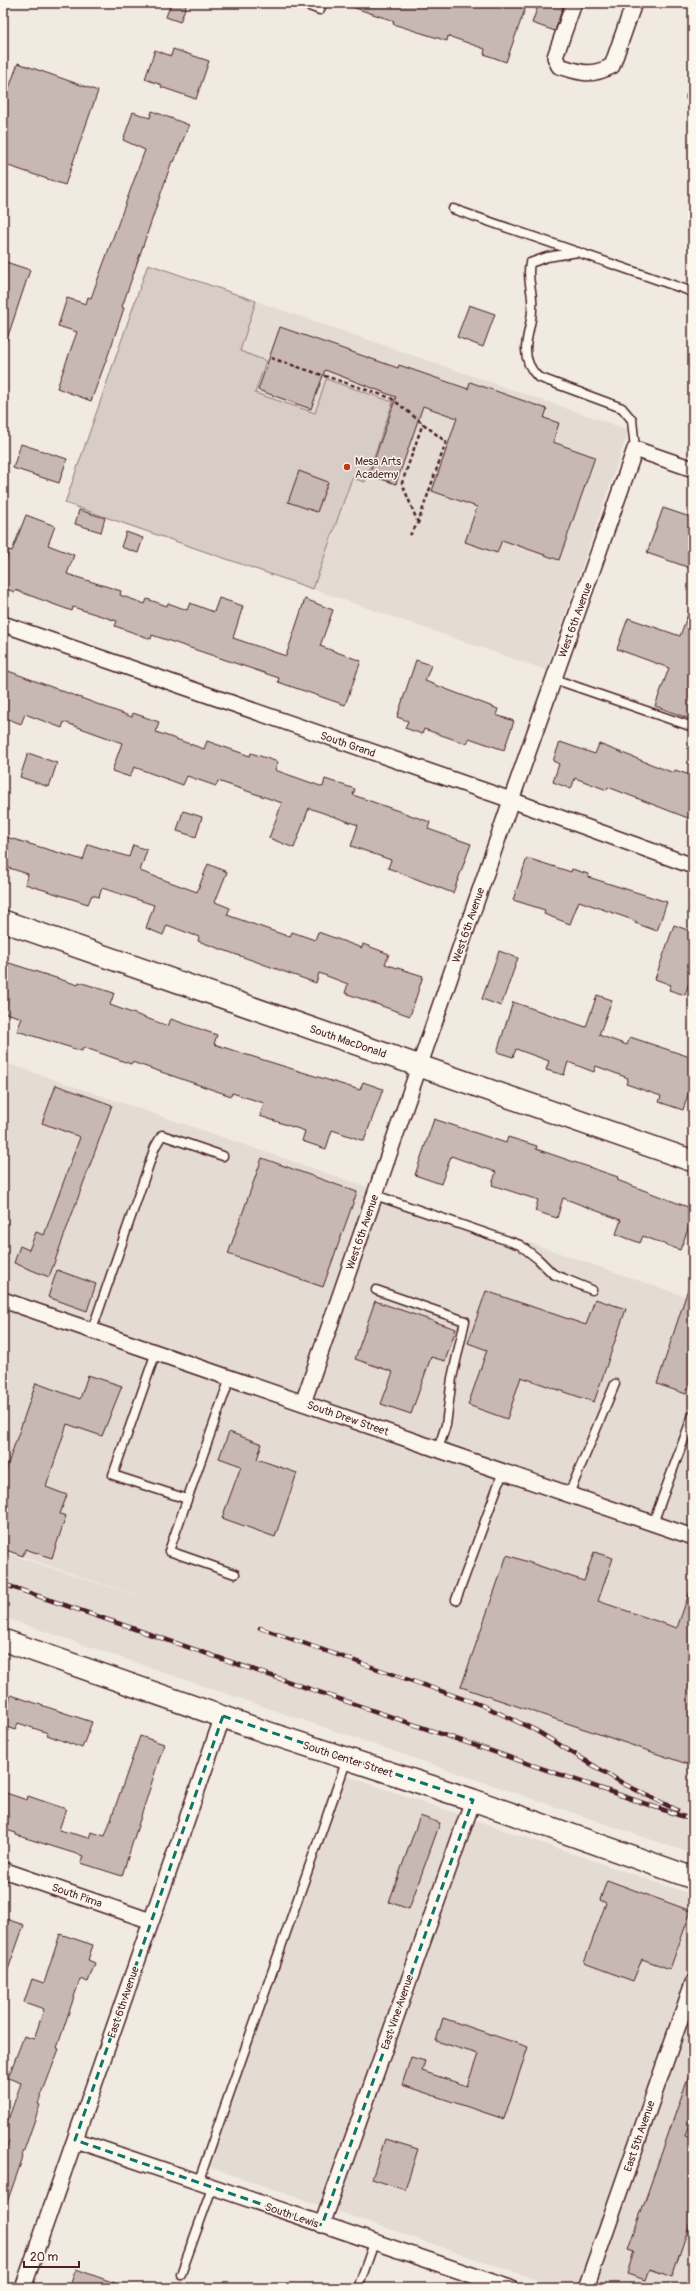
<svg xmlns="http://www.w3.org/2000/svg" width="696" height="2291" font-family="Pangolin,sans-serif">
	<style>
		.built { fill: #e4dbd2 }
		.green { fill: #d8ccc6; stroke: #917678 }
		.building { fill: #c8b8b3; stroke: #4a1f2b }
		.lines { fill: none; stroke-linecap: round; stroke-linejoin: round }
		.lane-casing { stroke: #4a1f2b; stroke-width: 11 }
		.street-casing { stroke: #4a1f2b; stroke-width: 18 }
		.secondary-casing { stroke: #4a1f2b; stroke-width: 24 }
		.path { stroke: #4a1f2b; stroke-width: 2.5; stroke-dasharray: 4 3; stroke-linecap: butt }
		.lane { stroke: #fbf7ec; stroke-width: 8 }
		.street { stroke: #fbf7ec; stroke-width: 15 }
		.secondary { stroke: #fbf7ec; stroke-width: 21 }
		.rail-casing { stroke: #4a1f2b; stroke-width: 4.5 }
		.rail { stroke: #fbf7ec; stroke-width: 3; stroke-dasharray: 9; stroke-linecap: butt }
		.marked { fill: none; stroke: #0f766e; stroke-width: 3; stroke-dasharray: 8 5; stroke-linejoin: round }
		.poi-dot { fill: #c8321e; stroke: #fbf7ec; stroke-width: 1.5 }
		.labels { text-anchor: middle; stroke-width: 3; stroke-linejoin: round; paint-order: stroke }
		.poi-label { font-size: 11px; fill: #4a1f2b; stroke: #fbf7ec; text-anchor: start }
		.street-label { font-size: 11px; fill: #4a1f2b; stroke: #fbf7ec }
	</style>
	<rect width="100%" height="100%" fill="#f0eae0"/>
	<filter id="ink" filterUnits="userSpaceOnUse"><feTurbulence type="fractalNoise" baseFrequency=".025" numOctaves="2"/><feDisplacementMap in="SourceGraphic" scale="8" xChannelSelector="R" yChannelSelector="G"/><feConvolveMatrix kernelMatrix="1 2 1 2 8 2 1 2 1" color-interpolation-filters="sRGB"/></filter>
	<g filter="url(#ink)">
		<!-- built -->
		<path class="built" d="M148 264 629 430 546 670 65 503Z
			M3 1062 693 1299V1854L3 1617V1552L176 1609 3 1550Z
			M344 1775 693 1895V2288H561L206 2166Z"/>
		<!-- green -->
		<path class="green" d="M148 264 256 301 240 351 266 361 255 393 315 413 326 379 393 402 365 482 352 478 313 589 65 503Z"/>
		<!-- building -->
		<path class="building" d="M171 3H187L180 22 166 17Z
			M349 3H487L498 7 500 3H508L525 9 506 62 484 54 485 49 448 36 447 41 393 24 394 21 349 6Z
			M539 3H564L555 31 532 23Z
			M173 49 209 61 196 99 161 87 162 85 145 79 155 50 171 56Z
			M18 63 98 91 65 185 3 164V105Z
			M152 111 189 125 174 162 172 161 122 307 124 308 111 347 91 401 57 388 77 332 58 326 67 298 86 304 88 297 91 298 145 150 123 140 133 112 150 118Z
			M3 261 30 270 6 342H3Z
			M469 305 495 314 483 347 457 337Z
			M280 327 398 368 399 365 468 389 470 382 547 409 544 418 559 423 553 442 595 457 559 560 502 540 497 553 465 542 477 507 432 491 457 418 423 406 396 484 369 475 396 397 325 370 311 409 258 390Z
			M21 444 67 459 59 483 13 468Z
			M299 471 328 482 317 512 288 502Z
			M663 508 693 518V569L647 553Z
			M79 510 105 518 101 532 75 524Z
			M26 515 55 526 48 545 74 555 67 574 121 591 120 595 145 604 147 599 167 606 168 603 187 610 190 603 214 612 219 598 243 606 233 638 286 656 305 599 333 610 320 646 361 661 345 705 278 682 279 678 152 635 151 639 115 626 117 621 73 607 72 611 15 590V592L3 588V570L9 550 12 551Z
			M126 532 143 538 138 553 121 547Z
			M691 606H693V720L655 706 669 668 617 649 628 618 680 636Z
			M416 660 431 665 425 681 498 709 496 715 514 721 504 750 469 738 467 744 424 729 422 734 405 728 408 721 397 717Z
			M3 669 132 717 133 713 159 722 156 732 204 749 207 741 250 756 251 753 278 762 275 770 323 787 325 779 355 789 353 795 430 822 428 829 471 844 453 893 388 868 391 860 351 846 358 825 309 808 294 848 269 838 282 803 218 781 216 786 187 776 183 785 134 767 130 777 112 771 122 743 64 722 62 728 25 714 21 724 3 717Z
			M560 742 595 754 599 744 674 773 675 770 693 776V820L608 787 607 790 575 778 571 789 553 782 559 764 553 761Z
			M28 753 57 763 49 787 20 777Z
			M183 811 202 817 196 837 177 831Z
			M3 836 83 860 88 844 129 857 133 845 147 850 140 871 197 892 208 864 227 872 215 902 230 908 227 915 290 937 292 932 315 940 318 932 362 948 363 944 389 954 385 964 423 976 410 1016 345 993 348 984 319 973 316 983 198 941 199 937 167 925 163 935 146 928 154 905 102 888 99 897 92 895 88 904 25 884 28 874 3 866Z
			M527 858 571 872 572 869 588 874V877L667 902 657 931 635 923 636 921 579 901 570 924 544 914 545 910 513 900Z
			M674 925 693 932V971L685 995 669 990 671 985 655 979Z
			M499 951 518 958 501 1006 482 999Z
			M3 961 78 985 79 982 114 993 110 1005 168 1026 171 1019 217 1035 214 1044 241 1053 360 1090 363 1082 383 1089 364 1141 332 1130 326 1149 302 1141 305 1131 260 1116 264 1103 232 1093 231 1096 132 1062 131 1064 83 1047 82 1051 17 1031 22 1018 3 1012Z
			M597 995 612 1000 599 1035 627 1045 630 1037 693 1058V1080L683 1110 659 1102 661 1096 626 1084 628 1078 596 1066 594 1072 568 1062 564 1075 546 1070 549 1061 516 1049 513 1057 497 1052 513 1002 586 1027Z
			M56 1085 112 1105 49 1277 14 1263 20 1246 29 1250 36 1232 44 1235 80 1137 42 1123Z
			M434 1119 506 1143 508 1137 537 1146 536 1149 618 1177 617 1180 693 1209V1216L680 1250 643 1236 640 1243 616 1234 621 1220 563 1198 557 1218 535 1211 538 1200 492 1185 496 1172 451 1156 441 1184 415 1175Z
			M262 1158 357 1192 323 1287 228 1254Z
			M57 1270 96 1284 87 1311 48 1297Z
			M690 1283H693V1374L686 1394 657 1384Z
			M486 1291 586 1325 595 1299 626 1309 594 1402 521 1377 507 1419 468 1405 487 1350 468 1343Z
			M375 1301 456 1329 445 1361 431 1357 411 1414 381 1404 393 1372 355 1359Z
			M88 1375 122 1386 102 1436 67 1424 46 1487 67 1495 60 1514 66 1516 52 1558 25 1549 23 1556 3 1549V1478L36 1383 80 1399Z
			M229 1432 262 1444 257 1459 297 1473 275 1537 222 1518 241 1466 219 1458Z
			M594 1552 613 1558 598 1601 677 1628 691 1588 693 1589V1766L461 1687 507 1555 584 1581Z
			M11 1695 92 1722 82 1748 47 1735 48 1733 18 1723 15 1730 3 1726V1720Z
			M140 1736 164 1744 122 1876 81 1863 83 1856 16 1835V1833L3 1829V1792L27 1800 28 1796 66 1809 59 1830 89 1838 91 1832 105 1836Z
			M420 1816 440 1823 409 1909 389 1902Z
			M607 1880 691 1911 670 1969 642 1959 633 1981 584 1963 606 1903 600 1900Z
			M3 1918 24 1925 5 1978H3Z
			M60 1934 93 1945 88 1960 95 1963 88 1982 80 1979 57 2048 59 2049 38 2104 40 2105 22 2156 23 2157 5 2208H3V2157L9 2141 3 2139V2118L8 2120 21 2083 8 2078 24 2036 34 2039 44 2009 24 2002 32 1979 44 1983Z
			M443 2018 528 2047 504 2119 402 2085 411 2057 425 2061 422 2071 467 2086 478 2054 436 2041Z
			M691 2069H693V2113L685 2136 693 2139V2214L672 2277 650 2269 646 2280 627 2274 634 2251 628 2249Z
			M385 2139 418 2149 405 2190 372 2179Z
			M76 2269 123 2286 122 2288H69Z"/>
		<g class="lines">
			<!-- lane casing -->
			<g class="lane-casing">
				<path id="lane" d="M301 3 320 10 322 3
					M691 97 693 93
					M453 209 693 292
					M578 252 547 257 530 263C526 279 534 293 532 309 532 323 526 336 526 350 526 361 530 369 538 377L622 408 632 420 635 449
					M554 679 693 727
					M375 1195 520 1245 538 1259 553 1274 592 1290
					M376 1290 465 1321 452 1378 446 1425 438 1449
					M92 1330 155 1147 162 1135 223 1156
					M156 1352 113 1475 187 1499
					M230 1378 169 1551 235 1574
					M569 1494 615 1384
					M653 1523 693 1415
					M456 1600 503 1472
					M198 2183 347 1759
					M181 2274 212 2188
					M358 2288 374 2243"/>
			</g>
			<!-- street casing -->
			<g class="street-casing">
				<path id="street" d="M574 3 555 57 559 66C581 73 590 77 612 66L634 3
					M3 624 511 800 693 866
					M3 1300 693 1537
					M303 1403 516 786 635 449 693 469
					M3 1870 151 1921
					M75 2140 510 2288
					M322 2225 473 1800
					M23 2288 223 1716
					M586 2288 693 1983"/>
			</g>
			<!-- secondary casing -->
			<g class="secondary-casing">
				<path id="secondary" d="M3 921 693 1161
					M3 1640 269 1733 473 1800 693 1878"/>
			</g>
			<!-- path -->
			<path class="path" d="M271 358 391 398 446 442 418 523 410 535
				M418 523 402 483 423 423"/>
			<!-- lane -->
			<use href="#lane" class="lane"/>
			<!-- street -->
			<use href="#street" class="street"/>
			<!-- secondary -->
			<use href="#secondary" class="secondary"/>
			<!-- rail casing -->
			<g class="rail-casing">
				<path id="rail" d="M3 1584 693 1820
					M260 1628 484 1706 535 1730 624 1784 677 1810"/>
			</g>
			<!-- rail -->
			<use href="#rail" class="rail"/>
		</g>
	</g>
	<!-- marked area -->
	<path class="marked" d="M223 1716 473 1800 322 2225 75 2140Z"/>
	<!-- markers -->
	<circle class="poi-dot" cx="347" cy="467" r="4"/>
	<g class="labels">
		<!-- poi labels -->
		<g class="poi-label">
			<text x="355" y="465">Mesa Arts<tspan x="355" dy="13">Academy</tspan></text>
		</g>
		<!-- street labels -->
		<g class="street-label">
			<text transform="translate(575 620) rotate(-70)" y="4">West 6th Avenue</text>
			<text transform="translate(348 744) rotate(19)" y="4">South Grand</text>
			<text transform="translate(468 925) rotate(-71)" y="4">West 6th Avenue</text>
			<text transform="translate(348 1041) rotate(19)" y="4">South MacDonald</text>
			<text transform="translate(362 1232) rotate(-71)" y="4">West 6th Avenue</text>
			<text transform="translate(348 1418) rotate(19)" y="4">South Drew Street</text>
			<text transform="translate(348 1759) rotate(18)" y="4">South Center Street</text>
			<text transform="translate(77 1895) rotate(19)" y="4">South Pima</text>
			<text transform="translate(123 2002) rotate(-71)" y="4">East 6th Avenue</text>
			<text transform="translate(397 2012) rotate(-71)" y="4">East Vine Avenue</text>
			<text transform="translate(639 2136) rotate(-71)" y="4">East 5th Avenue</text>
			<text transform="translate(292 2215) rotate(19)" y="4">South Lewis</text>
		</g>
	</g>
	<!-- margin -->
	<rect width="696" height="2291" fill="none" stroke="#fbf7ec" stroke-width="16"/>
	<rect x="8" y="8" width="680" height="2275" fill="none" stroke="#4a1f2b" stroke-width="1.5" filter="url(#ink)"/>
	<!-- scale -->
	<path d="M24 2261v6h55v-6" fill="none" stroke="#4a1f2b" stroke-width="2"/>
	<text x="30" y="2261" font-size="12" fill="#4a1f2b" stroke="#fbf7ec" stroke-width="3" paint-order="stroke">20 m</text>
</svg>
